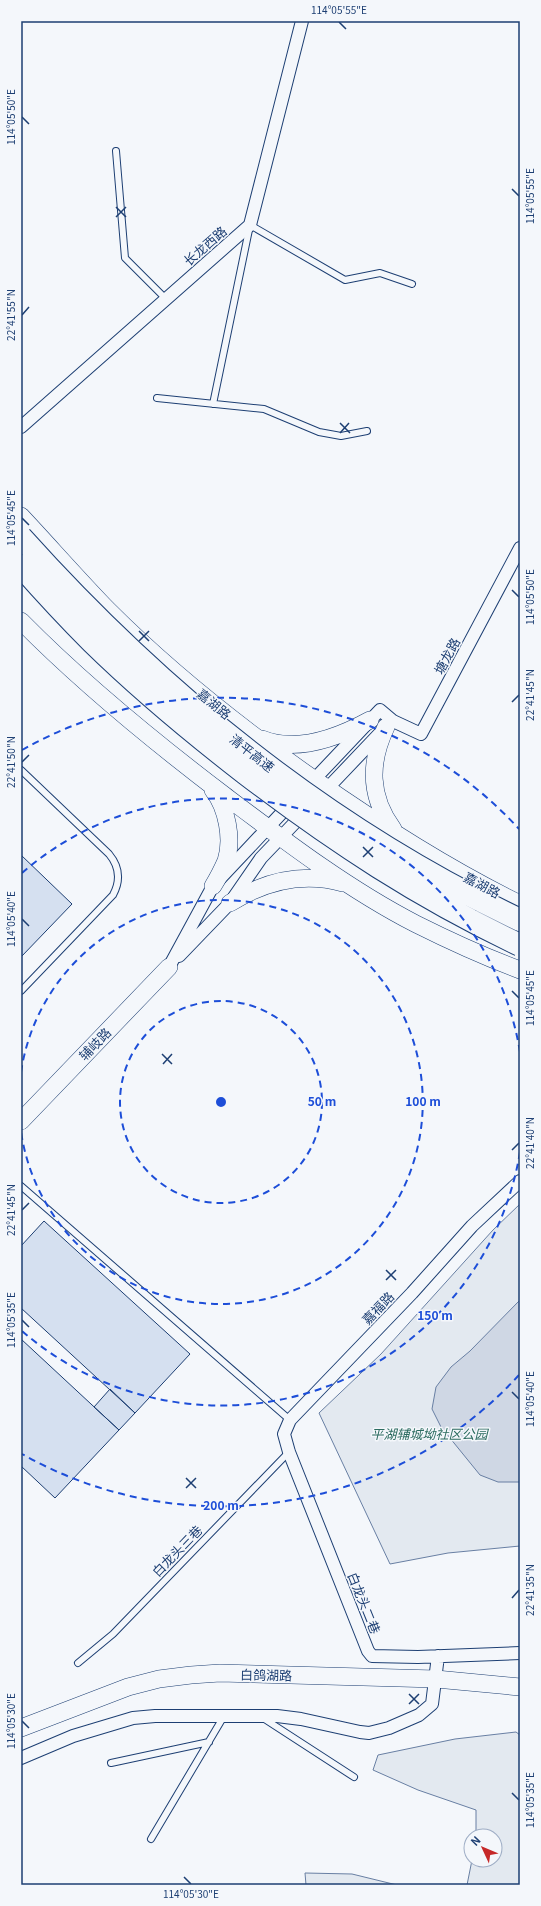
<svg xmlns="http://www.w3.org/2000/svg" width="541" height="1906" font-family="Georgia,'Noto Sans SC',serif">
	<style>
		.green { fill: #e3e9f0; stroke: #687fa3 }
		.water { fill: #cfd7e4; stroke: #687fa3 }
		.building { fill: #d5e0f0; stroke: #1d3f73 }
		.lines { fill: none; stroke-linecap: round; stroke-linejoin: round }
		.lane-casing { stroke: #1d3f73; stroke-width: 8 }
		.street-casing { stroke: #1d3f73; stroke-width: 14 }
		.secondary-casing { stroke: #1d3f73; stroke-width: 18 }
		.lane { stroke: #f4f7fb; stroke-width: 6 }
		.street { stroke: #f4f7fb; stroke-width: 12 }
		.secondary { stroke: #f4f7fb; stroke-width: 17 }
		.highway-bridge-casing { stroke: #1d3f73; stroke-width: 24; stroke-linecap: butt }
		.highway-bridge { stroke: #f4f7fb; stroke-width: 22 }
		.ticks { fill: none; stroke: #1d3f73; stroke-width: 1.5 }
		.ring { fill: none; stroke: #1d4ed8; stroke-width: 2; stroke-dasharray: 7 5 }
		.labels { text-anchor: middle; stroke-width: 3; stroke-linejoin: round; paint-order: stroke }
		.street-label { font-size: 13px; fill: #1d3f73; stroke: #f4f7fb }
		.park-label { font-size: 13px; font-style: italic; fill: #2c6c60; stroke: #f4f7fb }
		.centre { fill: #1d4ed8; stroke: #f4f7fb; stroke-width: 2 }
		.ring-label { font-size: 12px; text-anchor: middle; font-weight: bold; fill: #1d4ed8; stroke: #f4f7fb; stroke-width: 3; stroke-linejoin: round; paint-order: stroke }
		.neatline { fill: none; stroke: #1d3f73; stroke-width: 1.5 }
		.ticks-label { font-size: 10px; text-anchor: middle; fill: #1d3f73 }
	</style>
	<rect width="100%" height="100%" fill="#f4f7fb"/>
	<!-- green -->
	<path class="green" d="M520 1204V1546L448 1553 390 1564 319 1413 381 1354 493 1230Z
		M516 1732 520 1735V1885H467L472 1860H495V1836H476V1810L418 1790 373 1770 378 1755 455 1739Z
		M305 1873 352 1874 397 1885H306Z"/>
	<!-- water -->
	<path class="water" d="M520 1300V1482H498L480 1475 441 1427 432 1409 436 1387 451 1367 470 1351Z"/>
	<!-- building -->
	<path class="building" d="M21 855 72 904 21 957Z
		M44 1221 190 1354 135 1413 21 1308V1246Z
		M21 1339 119 1430 55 1498 21 1466Z
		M110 1389 135 1413 119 1430 94 1407Z"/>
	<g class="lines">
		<!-- lane casing -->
		<g class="lane-casing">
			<path id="lane" d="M116 151 125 258 166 299
				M157 398 264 409 319 432 341 436 367 431
				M213 404 250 225 345 280 380 273 412 284
				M21 770 109 854C119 866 121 880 113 895L21 991
				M21 1186 290 1420
				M78 1663 113 1634 289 1452
				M263 1718 354 1777
				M111 1763 209 1742
				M151 1839 224 1716"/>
		</g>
		<!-- street casing -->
		<g class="street-casing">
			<path id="street" d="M21 427 250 225 302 21
				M309 785 380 710 393 721 421 734 520 548
				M323 793 382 731
				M179 956 230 903 261 858 305 812
				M169 967 213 886 292 802
				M520 1181 472 1226 412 1293 290 1420 284 1434 289 1452 368 1651 372 1656 418 1657 520 1653
				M21 1758 73 1736 133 1718 155 1716H277L301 1719 360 1732 369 1733 389 1728 419 1715 432 1704 438 1656"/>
		</g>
		<!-- secondary casing -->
		<g class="secondary-casing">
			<path id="secondary" d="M21 516C50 547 78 579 108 610 171 673 242 729 315 780 381 826 448 869 520 904
				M21 621C84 685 153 741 224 795 285 841 348 889 416 924 450 941 485 957 520 970
				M386 727C369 763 369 796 393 829
				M262 739C297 753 339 737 370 720
				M213 790C227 808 233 839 226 861 222 870 218 878 213 886
				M230 903C265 881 303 872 343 883
				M21 1121 169 967
				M21 1728 128 1687 159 1679 191 1675 220 1673 436 1679 520 1687"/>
		</g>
		<!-- lane -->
		<use href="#lane" class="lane"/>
		<!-- street -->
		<use href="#street" class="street"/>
		<!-- secondary -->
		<use href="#secondary" class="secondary"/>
		<!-- highway-bridge casing -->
		<g class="highway-bridge-casing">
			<path id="highway-bridge" d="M21 537C162 694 329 829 520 920
				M21 566C44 592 68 618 92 642 141 690 193 733 246 774 335 842 419 897 520 945"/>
		</g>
		<!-- highway-bridge -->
		<use href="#highway-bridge" class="highway-bridge"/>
	</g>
	<!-- ticks -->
	<path class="ticks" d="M339 22 346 29M22 117 29 124M512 189 519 196M116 207 126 217M116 217 126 207M22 315 29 307M340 423 350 433M340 433 349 423M22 518 29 525M512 590 519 597M139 631 149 641M139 641 149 631M512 702 519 695M22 762 29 755M363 847 373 857M363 857 373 847M22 919 29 926M512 991 519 998M162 1054 172 1064M163 1064 172 1054M512 1150 519 1143M22 1210 29 1203M386 1270 396 1280M386 1280 396 1270M22 1320 29 1327M512 1392 519 1399M186 1478 196 1488M186 1488 196 1478M512 1598 519 1590M409 1694 419 1704M409 1704 419 1694M22 1721 29 1728M512 1793 519 1800M184 1877 191 1884"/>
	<!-- distance rings -->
	<g class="ring">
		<circle cx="221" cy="1102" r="101"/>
		<path d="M21 1072A202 202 0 1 1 21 1132"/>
		<path d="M520 1152A303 303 0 0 1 22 1331M22 873A303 303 0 0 1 520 1052"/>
		<path d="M519 1375A404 404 0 0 1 22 1454M22 750A404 404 0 0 1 519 829"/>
	</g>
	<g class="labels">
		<!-- street labels -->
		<g class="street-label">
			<text transform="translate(205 246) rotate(-41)" y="5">长龙西路</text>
			<text transform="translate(447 656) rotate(-62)" y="5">塘龙路</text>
			<text transform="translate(214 704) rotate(39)" y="5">嘉湖路</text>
			<text transform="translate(252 753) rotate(38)" y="5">清平高速</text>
			<text transform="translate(482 885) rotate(28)" y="5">嘉湖路</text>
			<text transform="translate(95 1044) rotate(-46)" y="5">辅岐路</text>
			<text transform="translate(378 1308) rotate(-46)" y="5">嘉福路</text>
			<text transform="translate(177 1551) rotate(-46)" y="5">白龙头三巷</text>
			<text transform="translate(364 1603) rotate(68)" y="5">白龙头二巷</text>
			<text transform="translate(266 1675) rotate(1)" y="5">白鸽湖路</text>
		</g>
		<!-- park labels -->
		<g class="park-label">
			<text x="429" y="1439">平湖辅城坳社区公园</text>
		</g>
	</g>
	<circle cx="221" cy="1102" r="6" class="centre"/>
	<g class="ring-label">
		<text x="322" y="1106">50 m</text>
		<text x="423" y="1106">100 m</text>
		<text x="435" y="1320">150 m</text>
		<text x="221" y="1510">200 m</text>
	</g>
	<!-- border -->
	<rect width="541" height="1906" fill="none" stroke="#f4f7fb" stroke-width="44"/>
	<!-- north arrow -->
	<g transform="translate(483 1848) rotate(314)"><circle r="19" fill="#f4f7fb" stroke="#9eadc5"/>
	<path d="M0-3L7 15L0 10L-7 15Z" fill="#c62828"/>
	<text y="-6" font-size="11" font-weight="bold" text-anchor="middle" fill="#1d3f73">N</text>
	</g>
	<rect x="22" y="22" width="497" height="1862" class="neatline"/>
	<g class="ticks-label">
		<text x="339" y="14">114°05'55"E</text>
		<text transform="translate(11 117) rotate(-90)" y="4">114°05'50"E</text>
		<text transform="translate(530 196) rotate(-90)" y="4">114°05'55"E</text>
		<text transform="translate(11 315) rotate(-90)" y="4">22°41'55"N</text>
		<text transform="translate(11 518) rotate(-90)" y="4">114°05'45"E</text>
		<text transform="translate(530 597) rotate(-90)" y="4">114°05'50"E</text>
		<text transform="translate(530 695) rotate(-90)" y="4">22°41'45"N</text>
		<text transform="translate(11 762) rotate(-90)" y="4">22°41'50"N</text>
		<text transform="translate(11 919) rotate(-90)" y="4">114°05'40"E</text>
		<text transform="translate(530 998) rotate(-90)" y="4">114°05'45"E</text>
		<text transform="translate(530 1143) rotate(-90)" y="4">22°41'40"N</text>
		<text transform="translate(11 1210) rotate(-90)" y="4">22°41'45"N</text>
		<text transform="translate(11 1320) rotate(-90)" y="4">114°05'35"E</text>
		<text transform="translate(530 1399) rotate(-90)" y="4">114°05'40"E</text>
		<text transform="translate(530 1590) rotate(-90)" y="4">22°41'35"N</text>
		<text transform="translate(11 1721) rotate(-90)" y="4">114°05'30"E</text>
		<text transform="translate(530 1800) rotate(-90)" y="4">114°05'35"E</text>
		<text x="191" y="1898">114°05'30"E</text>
	</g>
</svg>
